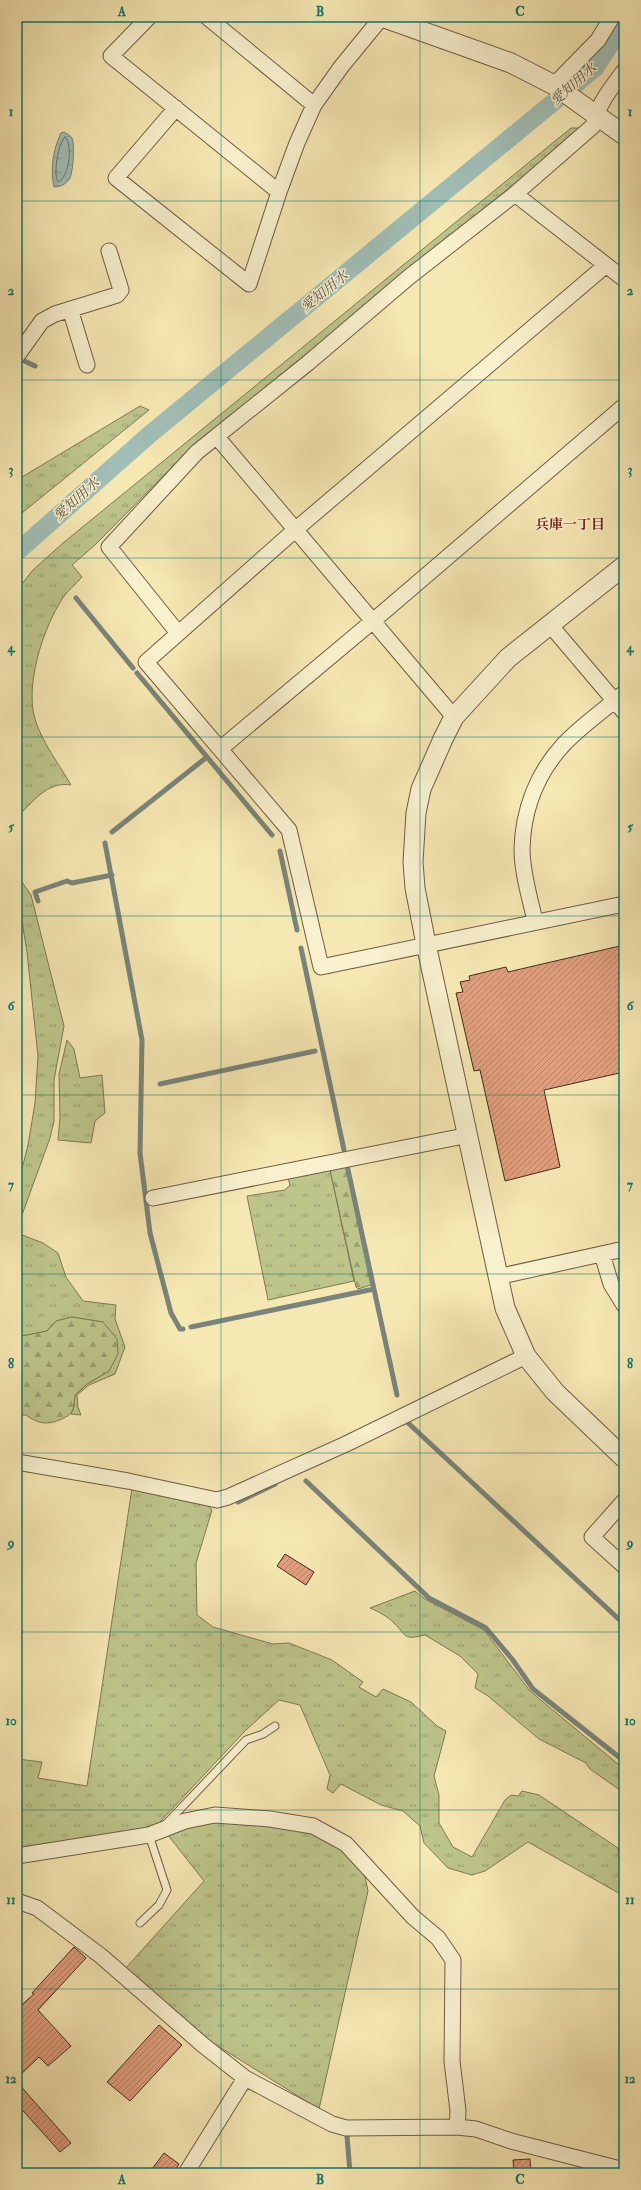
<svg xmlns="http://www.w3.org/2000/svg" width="641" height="2190" font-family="'IM FELL Double Pica','Noto Serif JP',serif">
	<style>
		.grass { fill: url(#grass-tufts); stroke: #7e7956 }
		.forest { fill: url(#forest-firs); stroke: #7e7956 }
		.water { fill: url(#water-ripples); stroke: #7a847b }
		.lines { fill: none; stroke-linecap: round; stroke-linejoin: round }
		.shore { stroke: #70766c; stroke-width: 1 }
		.stream { stroke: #7a847b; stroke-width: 5 }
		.canal { stroke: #a1beb7; stroke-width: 18 }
		.building { fill: url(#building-hatch); stroke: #402d21 }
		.service-casing { stroke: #6e5c46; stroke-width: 9 }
		.minor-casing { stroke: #6e5c46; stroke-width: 17 }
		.tertiary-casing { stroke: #6e5c46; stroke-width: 21 }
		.service { stroke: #f9f0ce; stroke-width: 7 }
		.minor { stroke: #f9f0ce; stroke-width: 15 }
		.tertiary { stroke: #f9f0ce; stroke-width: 19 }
		.grid { fill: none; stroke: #0f766e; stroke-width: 1; stroke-opacity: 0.55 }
		.labels { text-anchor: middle; stroke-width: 3; stroke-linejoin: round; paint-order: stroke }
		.water-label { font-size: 14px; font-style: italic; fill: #585146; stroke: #f9f0ce }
		.neighbourhood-label { font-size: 14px; font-weight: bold; fill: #7a1f14; stroke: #f9f0ce }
		.neatline { fill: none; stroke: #0f766e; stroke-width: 1.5 }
		.grid-label { font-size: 13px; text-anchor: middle; font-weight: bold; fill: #0f766e }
	</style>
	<defs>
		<pattern id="grass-tufts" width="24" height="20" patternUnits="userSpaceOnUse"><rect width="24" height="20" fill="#bdc58b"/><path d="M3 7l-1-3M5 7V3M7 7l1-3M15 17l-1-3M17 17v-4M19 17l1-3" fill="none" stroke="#9ba071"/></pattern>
		<pattern id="forest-firs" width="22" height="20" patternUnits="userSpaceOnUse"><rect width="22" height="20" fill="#bdc58b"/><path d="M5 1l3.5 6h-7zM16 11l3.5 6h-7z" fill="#9ba071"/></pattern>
		<pattern id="water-ripples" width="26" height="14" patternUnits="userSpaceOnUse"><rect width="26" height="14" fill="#a1beb7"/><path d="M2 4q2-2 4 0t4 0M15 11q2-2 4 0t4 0" fill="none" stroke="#859b94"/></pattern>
		<pattern id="building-hatch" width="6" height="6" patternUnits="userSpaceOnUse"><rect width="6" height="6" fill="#e29f7e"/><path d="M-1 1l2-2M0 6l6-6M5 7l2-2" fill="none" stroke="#b98267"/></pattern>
	</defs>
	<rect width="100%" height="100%" fill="#f6e8b3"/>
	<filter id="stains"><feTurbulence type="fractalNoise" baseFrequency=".005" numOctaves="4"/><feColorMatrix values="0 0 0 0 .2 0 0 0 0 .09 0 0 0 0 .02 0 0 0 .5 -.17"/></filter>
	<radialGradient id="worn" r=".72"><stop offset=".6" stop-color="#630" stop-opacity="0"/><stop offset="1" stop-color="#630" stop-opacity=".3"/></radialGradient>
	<!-- grass -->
	<path class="grass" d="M571 128H580L578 132 189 450 95 545 72 565 82 577C76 584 67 591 62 599 44 628 28 675 33 710 37 736 58 762 71 785 47 781 33 802 17 817V590L33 570 63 543Z
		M140 406 149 410 17 517V480Z
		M17 875 31 895 64 1026 54 1080V1121L50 1138 22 1215 17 1213V1189L28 1145 35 1103 38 1056 27 952 17 891Z
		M67 1040 74 1049 80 1078 102 1075 105 1113 95 1121 91 1143 58 1140 60 1118 59 1074Z
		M330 1170 354 1281 268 1300 247 1196 285 1190 290 1185 288 1178Z
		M17 1233 43 1243 58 1253 66 1277 83 1301 116 1305 115 1319 125 1347 115 1374 89 1385 77 1395 78 1407 81 1415 71 1414 74 1407 75 1395 87 1384 109 1371 103 1322 72 1317 56 1321 47 1331 17 1337Z
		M132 1488 207 1504 212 1510 196 1563 197 1615 213 1627 273 1644 289 1643 332 1660 363 1682 359 1687 376 1697 383 1689 411 1702 437 1726 446 1731 434 1776 439 1795V1823L453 1847 472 1857 505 1800 511 1795 518 1796 522 1791 539 1795 618 1848 621 1865 624 1867V1896L528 1842 485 1871 472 1875 448 1868 424 1843 420 1826 403 1811 381 1805 341 1784 333 1793 327 1789 330 1775 300 1705 279 1700 246 1730 158 1824 143 1830 17 1851V1759L42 1762 38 1778 87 1786Z
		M415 1591 425 1599 484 1630 530 1691 624 1769V1793L590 1769 586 1763 539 1739 488 1696 475 1688 478 1674 460 1656 425 1635C403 1640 408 1637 394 1623 387 1616 379 1612 370 1608Z
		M221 1819 311 1830 335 1843 364 1871 368 1891 319 2109 208 2040 125 1969 204 1881 167 1834 199 1821Z"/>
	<!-- forest -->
	<path class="forest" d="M346 1166 371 1285 358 1289 356 1287 330 1170Z
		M72 1317 103 1322 117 1339 118 1354 109 1371 87 1384 75 1395C74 1401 75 1407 71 1413 70 1415 67 1416 64 1418 50 1425 39 1425 26 1415H17V1337L47 1331 56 1321Z"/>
	<!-- water -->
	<path class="water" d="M64 132C67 134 70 135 72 138 75 144 73 172 70 178 67 184 60 187 54 187 50 169 53 150 61 133Z"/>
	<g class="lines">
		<!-- shore -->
		<path class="shore" d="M65 137C73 143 70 177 58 182 53 175 58 143 65 137Z"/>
		<!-- stream -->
		<path class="stream" d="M18 358 35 366
			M76 598 133 668
			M137 673 272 835
			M112 832 207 757
			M105 843 142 1040 140 1153 150 1233 171 1313 180 1329H183
			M280 851 297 930
			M38 901 35 892 67 881 72 883 112 875
			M301 948 344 1150
			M160 1084 315 1051
			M347 1165 397 1395
			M191 1327 374 1289
			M403 1423 406 1421 624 1624
			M306 1481 429 1598 486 1628 512 1659 533 1689 624 1761
			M238 1502 275 1484
			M347 2136 350 2173"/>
		<!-- canal -->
		<path class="canal" d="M17 552 149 435 595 68 624 24"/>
	</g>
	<!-- building -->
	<path class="building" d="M624 945V1072L544 1090 560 1167 505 1181 480 1070 474 1071 456 993 463 992 460 982 470 980 469 976 506 967 508 972Z
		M285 1554 314 1572 306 1585 277 1566Z
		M74 1947 86 1958 38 2010 71 2046 48 2066 39 2057 17 2078V2009L34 1994 32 1993Z
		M159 2025 182 2045 130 2101 107 2082Z
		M17 2082 71 2143 60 2152 17 2104Z
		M164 2153 179 2164 173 2173H149Z
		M530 2159 531 2173H514L513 2160Z"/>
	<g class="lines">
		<!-- service casing -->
		<g class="service-casing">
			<path id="service" d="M165 1825 246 1740 263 1734 275 1726
				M140 1923 159 1905 167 1890 149 1835"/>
		</g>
		<!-- minor casing -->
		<g class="minor-casing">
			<path id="minor" d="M149 17 111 56 279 192
				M207 17 314 105
				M554 85 598 40 612 17
				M176 108 116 178 249 284 279 192 297 143 314 105 341 67 382 17
				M515 194 624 279
				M605 266 295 530 146 662 289 830 321 967 624 904
				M70 309 87 365
				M17 356 42 321 55 314 117 295 121 290 109 251
				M217 437 454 717
				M551 626 624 712
				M178 633 109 547 197 452 308 363 409 277 515 194 593 126C598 104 611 88 624 71
				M220 749 373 621 624 406
				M535 921C530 898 522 873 522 849 523 810 537 773 564 744 582 725 604 710 624 693
				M153 1198 469 1135
				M602 1254 611 1284 624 1305
				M497 1277 624 1249
				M17 1462 128 1481 217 1500 228 1497 346 1444 526 1356
				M624 1501 592 1537 624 1566
				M17 1856 149 1835 185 1821 215 1815 270 1819 313 1826 346 1844 413 1917 438 1938 453 1960 452 2061 458 2111 457 2127
				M17 1901 37 1908 101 1956 203 2045 245 2078 332 2124 346 2128 457 2127 476 2129 511 2141 624 2170
				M186 2173 245 2078"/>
		</g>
		<!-- tertiary casing -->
		<g class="tertiary-casing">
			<path id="tertiary" d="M382 17 511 63 554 85 624 135
				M624 566 508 658 454 717 443 739 421 789 416 813 413 862 415 888 426 944 505 1308 526 1356 555 1392 624 1458"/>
		</g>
		<!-- service -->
		<use href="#service" class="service"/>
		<!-- minor -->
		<use href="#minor" class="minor"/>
		<!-- tertiary -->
		<use href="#tertiary" class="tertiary"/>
	</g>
	<!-- grid -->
	<path class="grid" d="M221 17V2173M420 17V2173M17 201H624M17 380H624M17 558H624M17 737H624M17 916H624M17 1095H624M17 1274H624M17 1453H624M17 1632H624M17 1810H624M17 1989H624"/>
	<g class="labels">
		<!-- water labels -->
		<g class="water-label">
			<text transform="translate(573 84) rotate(-41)" y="5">愛知用水</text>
			<text transform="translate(324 291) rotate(-39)" y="5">愛知用水</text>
			<text transform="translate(76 499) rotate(-42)" y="5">愛知用水</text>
		</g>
		<!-- neighbourhood labels -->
		<g class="neighbourhood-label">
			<text x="570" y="529">兵庫一丁目</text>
		</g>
	</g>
	<!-- margin -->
	<rect width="641" height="2190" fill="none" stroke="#f6e8b3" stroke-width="44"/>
	<rect x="22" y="22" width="597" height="2146" class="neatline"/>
	<g class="grid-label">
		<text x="122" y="16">A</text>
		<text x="320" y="16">B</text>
		<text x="520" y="16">C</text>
		<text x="11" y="116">1</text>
		<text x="630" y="116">1</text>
		<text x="11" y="295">2</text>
		<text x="630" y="295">2</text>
		<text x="11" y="474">3</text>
		<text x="630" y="474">3</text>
		<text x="11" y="652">4</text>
		<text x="630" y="652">4</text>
		<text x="11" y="831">5</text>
		<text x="630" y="831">5</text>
		<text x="11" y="1010">6</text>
		<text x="630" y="1010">6</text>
		<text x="11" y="1189">7</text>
		<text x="630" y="1189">7</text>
		<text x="11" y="1368">8</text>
		<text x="630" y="1368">8</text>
		<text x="11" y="1547">9</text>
		<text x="630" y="1547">9</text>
		<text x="11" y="1725">10</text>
		<text x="630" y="1725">10</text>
		<text x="11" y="1904">11</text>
		<text x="630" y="1904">11</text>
		<text x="11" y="2083">12</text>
		<text x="630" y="2083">12</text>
		<text x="122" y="2184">A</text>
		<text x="320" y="2184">B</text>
		<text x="520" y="2184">C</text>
	</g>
	<rect width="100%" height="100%" filter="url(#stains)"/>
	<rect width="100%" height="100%" fill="url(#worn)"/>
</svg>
